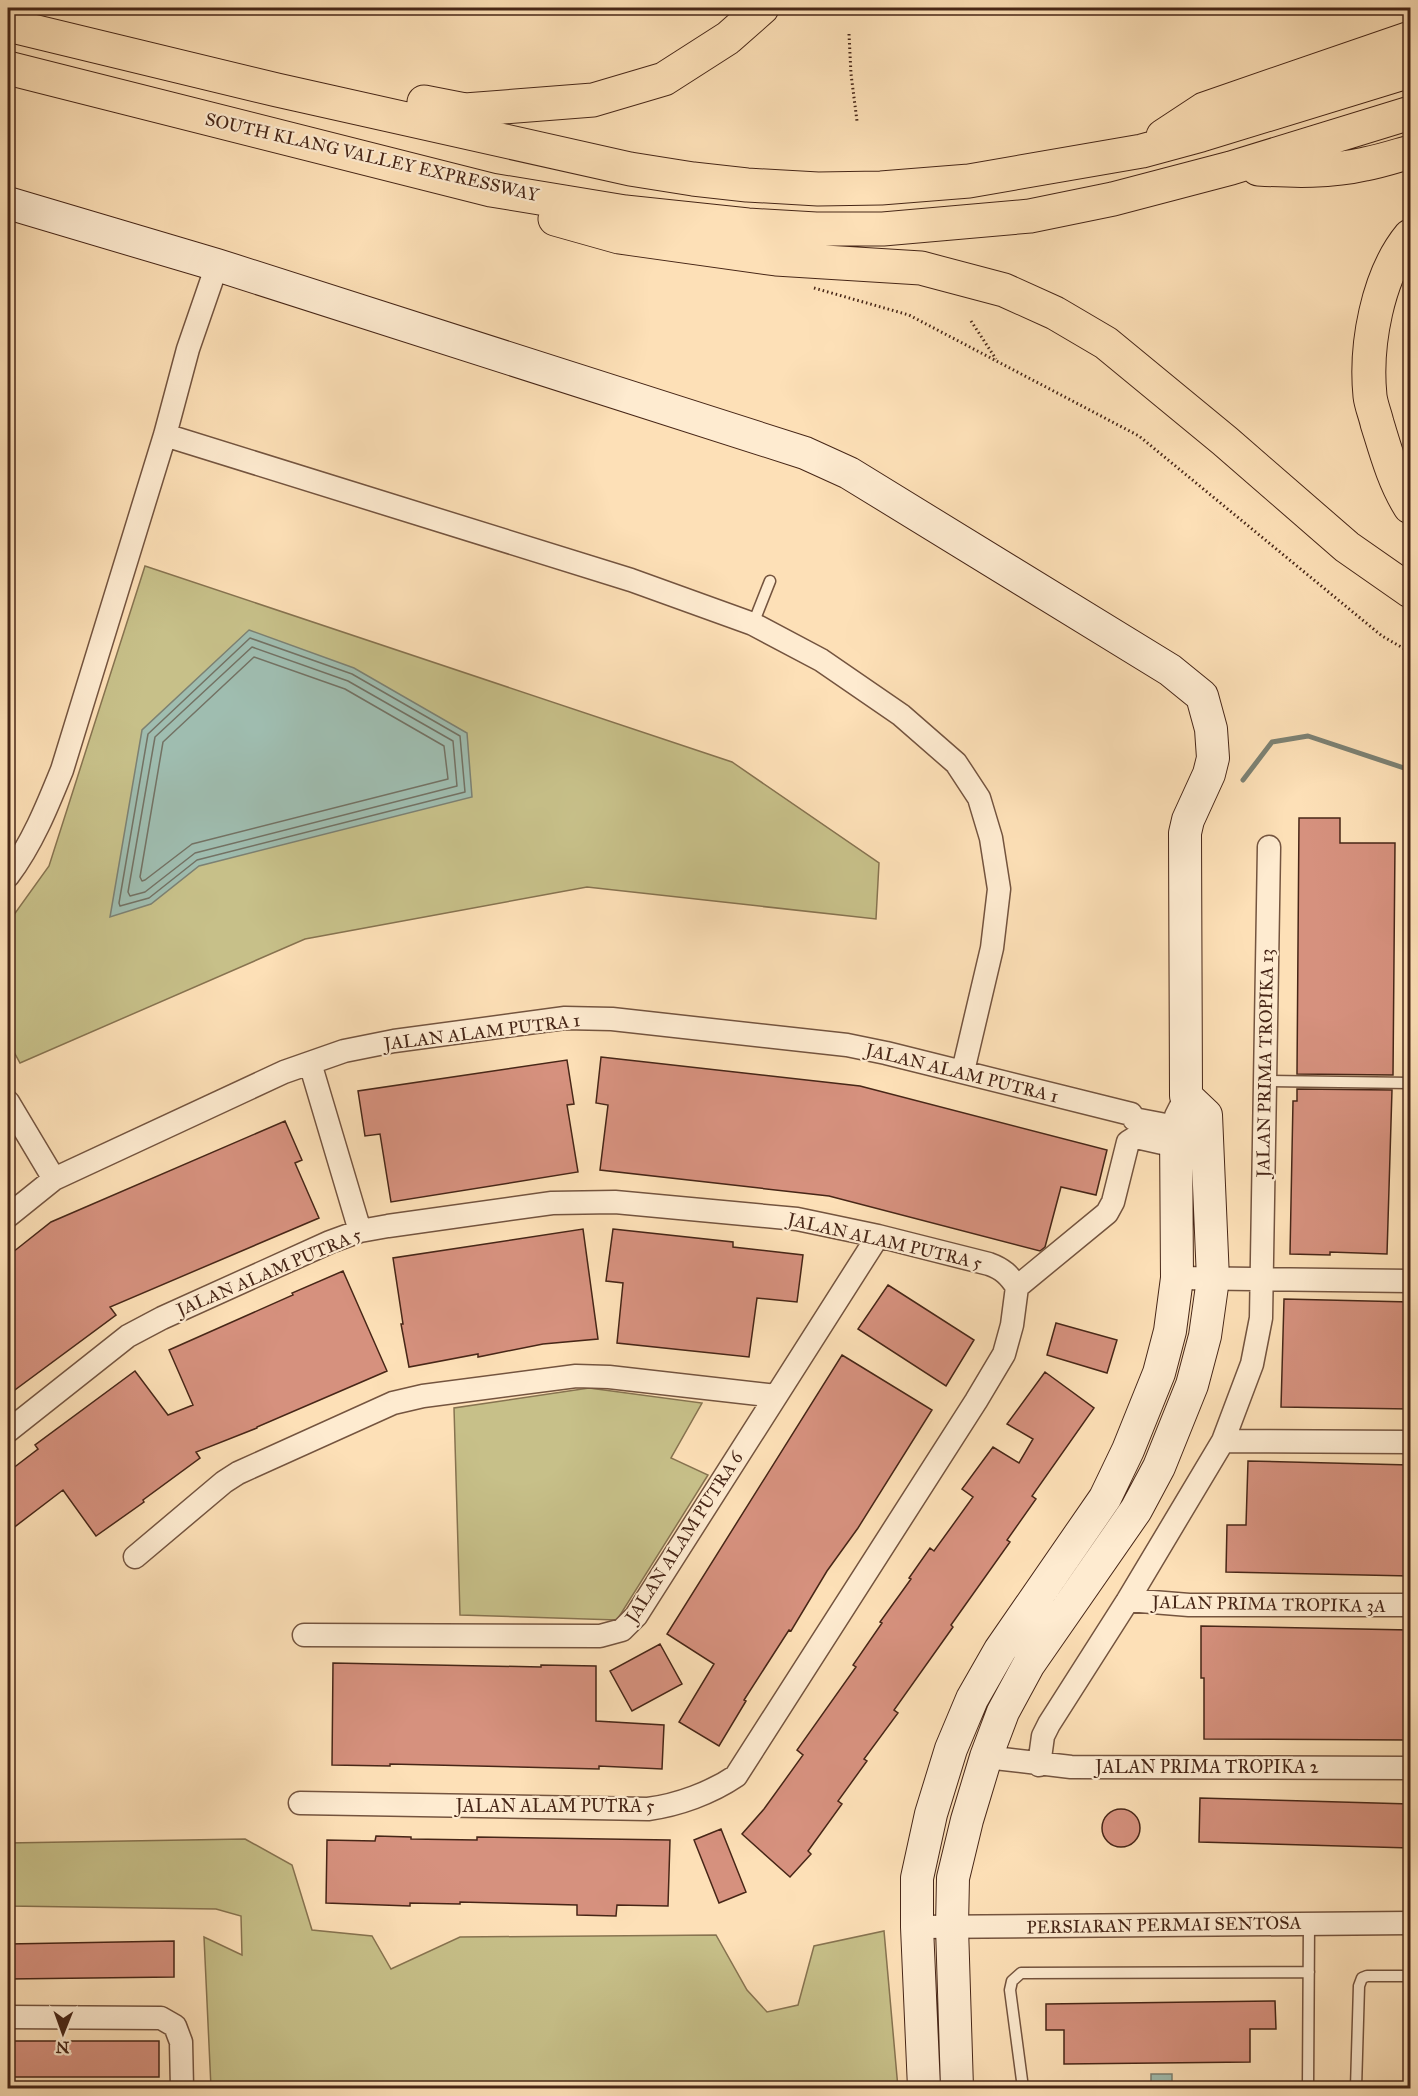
<svg xmlns="http://www.w3.org/2000/svg" width="1418" height="2096" font-family="'IM FELL Great Primer',serif">
	<style>
		.green { fill: #c7c089; stroke: #877350; stroke-width: 1.5 }
		.water { fill: #9fbdb0; stroke: #7c8173; stroke-width: 1.5 }
		.lines { fill: none; stroke-linecap: round; stroke-linejoin: round }
		.shore { stroke: #737264; stroke-width: 1.5 }
		.stream { stroke: #7c8173; stroke-width: 5 }
		.building { fill: #d6917e; stroke: #472617; stroke-width: 1.5 }
		.lane-casing { stroke: #74543f; stroke-width: 13 }
		.street-casing { stroke: #74543f; stroke-width: 25 }
		.secondary-casing { stroke: #472617; stroke-width: 34 }
		.highway-casing { stroke: #472617; stroke-width: 35 }
		.path { stroke: #472617; stroke-width: 3; stroke-dasharray: 1.5 3; stroke-linecap: butt }
		.lane { stroke: #feebd0; stroke-width: 10 }
		.street { stroke: #feebd0; stroke-width: 22 }
		.secondary { stroke: #feebd0; stroke-width: 32 }
		.highway { stroke: #fde0b7; stroke-width: 33 }
		.labels { text-anchor: middle; stroke-width: 4.5; stroke-linejoin: round; paint-order: stroke }
		.street-label { font-size: 18px; fill: #472617; stroke: #feebd0 }
	</style>
	<rect width="100%" height="100%" fill="#fde0b7"/>
	<filter id="stains"><feTurbulence type="fractalNoise" baseFrequency=".00333" numOctaves="4"/><feColorMatrix values="0 0 0 0 .2 0 0 0 0 .09 0 0 0 0 .02 0 0 0 .5 -.17"/></filter>
	<radialGradient id="worn" r=".72"><stop offset=".6" stop-color="#630" stop-opacity="0"/><stop offset="1" stop-color="#630" stop-opacity=".3"/></radialGradient>
	<!-- green -->
	<path class="green" d="M145 566 732 762 879 863 876 919 587 887 305 939 20 1063 8 1041V923L49 866Z
		M589 1388 702 1403 671 1458 708 1475 617 1620 460 1615 454 1408Z
		M245 1839 292 1865 312 1930 372 1936 391 1969 460 1937 716 1935 747 1990 767 2012 798 2005 814 1946 884 1931 898 2088H211L204 1937 242 1955 241 1916 216 1909 8 1906V1843Z"/>
	<!-- water -->
	<path class="water" d="M249 630 354 668 467 733 472 797 199 866 151 904 110 917 142 730Z
		M1151 2074H1172V2088H1128V2086H1151Z"/>
	<g class="lines">
		<!-- shore -->
		<path class="shore" d="M250 638 352 674 460 736 465 792 197 860 149 898 120 906 119 903 148 734Z
			M252 647 348 681 453 741 457 786 195 853 145 892 130 896 128 892 155 737Z
			M254 657 345 689 444 746 448 779 192 844 145 880 142 881 140 877 163 742Z"/>
		<!-- stream -->
		<path class="stream" d="M1243 780 1272 742 1308 736 1410 770"/>
	</g>
	<!-- building -->
	<path class="building" d="M1299 818H1340V843H1395L1393 1075 1297 1074Z
		M601 1057 860 1086 1107 1150 1096 1195 1061 1187 1045 1247 1040 1251 829 1196 600 1170 608 1105 596 1103Z
		M567 1060 574 1104 567 1105 578 1172 391 1202 380 1134 365 1136 358 1091Z
		M1297 1089 1392 1090 1387 1254 1330 1252V1255L1290 1254 1293 1101H1297Z
		M285 1121 302 1160 295 1163 319 1218 110 1307 116 1315 8 1395V1256L51 1222Z
		M583 1229 598 1339 543 1344 478 1357V1354L409 1367 401 1324H403L393 1258Z
		M613 1229 733 1242V1247L803 1255 797 1302 757 1298 749 1357 617 1343 623 1283 606 1281Z
		M343 1271 387 1371 257 1427V1428L196 1452 200 1458 143 1500 144 1502 96 1536 63 1490 8 1532V1472L38 1449 35 1445 135 1371 168 1415 193 1405 169 1350 293 1295 292 1293Z
		M888 1285 974 1340 946 1386 858 1329Z
		M1284 1299 1410 1302V1409L1281 1407Z
		M1056 1323 1117 1340 1107 1373 1047 1355Z
		M842 1355 932 1410 858 1528 827 1571 791 1631 789 1630 744 1700 746 1701 719 1746 679 1722 714 1664 667 1634Z
		M1045 1372 1094 1408 1032 1496 1036 1499 1007 1540 1010 1542 951 1625 953 1627 894 1710 898 1713 864 1759 867 1761 838 1801 842 1804 808 1851 811 1854 790 1877 742 1834 764 1809 803 1755 797 1750 856 1667 853 1665 882 1623 880 1622 911 1579 909 1578 930 1548 934 1551 973 1497 962 1489 993 1447 1019 1463 1033 1439 1007 1424Z
		M1248 1461 1410 1465V1576L1226 1572 1227 1525H1246Z
		M1201 1626 1410 1630V1740L1204 1739V1678H1201Z
		M660 1644 682 1684 632 1711 610 1671Z
		M333 1663 541 1667V1665L596 1666V1721L664 1725 662 1769 599 1766V1769L390 1764V1766L332 1765Z
		M1200 1798 1410 1804V1848L1199 1842Z
		M1102 1828a19 19 0 1 1 38 0a19 19 0 1 1-38 0Z
		M721 1829 746 1892 719 1903 694 1840Z
		M376 1836 411 1837V1839L477 1840V1837L670 1840 668 1906 617 1905 616 1916 577 1915V1905L460 1902V1904L410 1903V1906L326 1903 327 1840 375 1841Z
		M174 1941V1977L8 1979V1944Z
		M1275 2001 1276 2029H1250V2062L1064 2064V2030H1046V2004Z
		M8 2041H159V2077H8Z"/>
	<g class="lines">
		<!-- lane casing -->
		<g class="lane-casing">
			<path id="lane" d="M753 624 770 581
				M1264 1081 1410 1083
				M1023 2088 1010 1990 1012 1981 1021 1973 1309 1972
				M1308 2088 1309 1923
				M1356 2088 1359 1986 1362 1978 1367 1976H1410
				M1356 2088H1406"/>
		</g>
		<!-- street casing -->
		<g class="street-casing">
			<path id="street" d="M165 435 631 580 753 624 821 660 901 715 956 763 979 798 991 838 999 889 992 948 963 1071
				M8 876C32 844 47 807 62 770L165 435 188 349 217 265
				M310 1063 360 1231
				M8 1102 54 1179
				M1131 1114 1134 1119 1176 1127V1116L1186 1096
				M8 1216 54 1179 284 1072 344 1051 394 1041 565 1018 612 1019 847 1045 886 1053 1131 1114
				M1177 1278 1410 1281
				M1017 1287 1107 1213 1113 1202 1128 1142 1136 1137 1176 1146
				M8 1431 128 1336 162 1318 330 1242 360 1231 388 1226 552 1203 615 1202 797 1219 878 1236 989 1264C1003 1269 1009 1275 1017 1287L1012 1325 1004 1354 976 1401 736 1776C711 1793 678 1805 648 1809L300 1803
				M1223 1441 1410 1442
				M135 1557 224 1482 238 1473 393 1403 423 1396 576 1376 609 1377 776 1396
				M1128 1600 1189 1605H1410
				M304 1635 600 1636 622 1630 636 1616 878 1236
				M986 1757 1071 1767 1410 1768
				M1039 1765 1043 1736 1049 1724 1128 1600 1223 1441 1252 1364 1261 1318 1269 847
				M917 1927 1410 1923
				M8 2017 161 2018 175 2026 181 2042 182 2088"/>
		</g>
		<!-- secondary casing -->
		<g class="secondary-casing">
			<path id="secondary" d="M8 203 217 265 805 453 849 473 1170 670 1202 696 1211 729 1213 758 1209 774 1188 820 1185 833 1186 1096 1206 1115 1213 1279 1205 1336 1192 1385 1159 1467 1136 1510 1029 1664 1003 1712 986 1757 967 1820 953 1878 952 1927 957 2088
				M924 2088 917 1927V1878L931 1814 951 1749 972 1699 1000 1650 1105 1498 1128 1450 1159 1373 1170 1331 1177 1278 1176 1127"/>
		</g>
		<!-- highway casing -->
		<g class="highway-casing">
			<path id="highway" d="M8 25 277 90 630 169 693 179 747 185 818 189 881 188 969 181 1142 151 1201 135 1410 71
				M8 68 491 190 625 212 748 225 816 229H883L1030 216 1113 199 1231 168 1410 113
				M424 102 465 110 593 100 664 79 728 38 762 8
				M1163 136 1204 109 1410 38
				M1258 169C1294 171 1331 172 1365 164 1381 161 1396 156 1410 152
				M555 219 619 237 776 259 921 268 1004 290 1055 313 1106 343 1225 441 1347 547 1410 591
				M1410 236C1377 276 1365 346 1370 396 1371 405 1375 414 1377 423 1386 452 1394 482 1410 507"/>
		</g>
		<!-- path -->
		<path class="path" d="M849 34 851 74 857 121
			M814 288 909 315 1139 436 1382 636 1410 652
			M971 321 996 359"/>
		<!-- lane -->
		<use href="#lane" class="lane"/>
		<!-- street -->
		<use href="#street" class="street"/>
		<!-- secondary -->
		<use href="#secondary" class="secondary"/>
		<!-- highway -->
		<use href="#highway" class="highway"/>
	</g>
	<g class="labels">
		<!-- street labels -->
		<g class="street-label">
			<text transform="translate(372 157) rotate(13)" y="6">SOUTH KLANG VALLEY EXPRESSWAY</text>
			<text transform="translate(482 1032) rotate(-7)" y="6">JALAN ALAM PUTRA 1</text>
			<text transform="translate(1265 1063) rotate(-89)" y="6">JALAN PRIMA TROPIKA 13</text>
			<text transform="translate(962 1073) rotate(14)" y="6">JALAN ALAM PUTRA 1</text>
			<text transform="translate(885 1241) rotate(13)" y="6">JALAN ALAM PUTRA 5</text>
			<text transform="translate(269 1272) rotate(-23)" y="6">JALAN ALAM PUTRA 5</text>
			<text transform="translate(684 1537) rotate(-57)" y="6">JALAN ALAM PUTRA 6</text>
			<text transform="translate(1269 1604) rotate(1)" y="6">JALAN PRIMA TROPIKA 3A</text>
			<text x="1207" y="1773">JALAN PRIMA TROPIKA 2</text>
			<text x="555" y="1812">JALAN ALAM PUTRA 5</text>
			<text transform="translate(1164 1925) rotate(-1)" y="6">PERSIARAN PERMAI SENTOSA</text>
		</g>
	</g>
	<!-- margin -->
	<rect width="1418" height="2096" fill="none" stroke="#fde0b7" stroke-width="30"/>
	<rect x="9" y="9" width="1400" height="2078" fill="none" stroke="#472617" stroke-width="3"/>
	<rect x="15" y="15" width="1388" height="2066" fill="none" stroke="#472617" stroke-width="1.5"/>
	<!-- north arrow -->
	<g transform="translate(63 2033) rotate(181)" stroke="#feebd0" stroke-width="4.5" paint-order="stroke">
	<path d="M0-4.5L10 22L0 15L-10 22Z" fill="#472617"/>
	<text y="-9" font-size="16" font-weight="bold" text-anchor="middle" fill="#472617">N</text>
	</g>
	<rect width="100%" height="100%" filter="url(#stains)"/>
	<rect width="100%" height="100%" fill="url(#worn)"/>
</svg>
